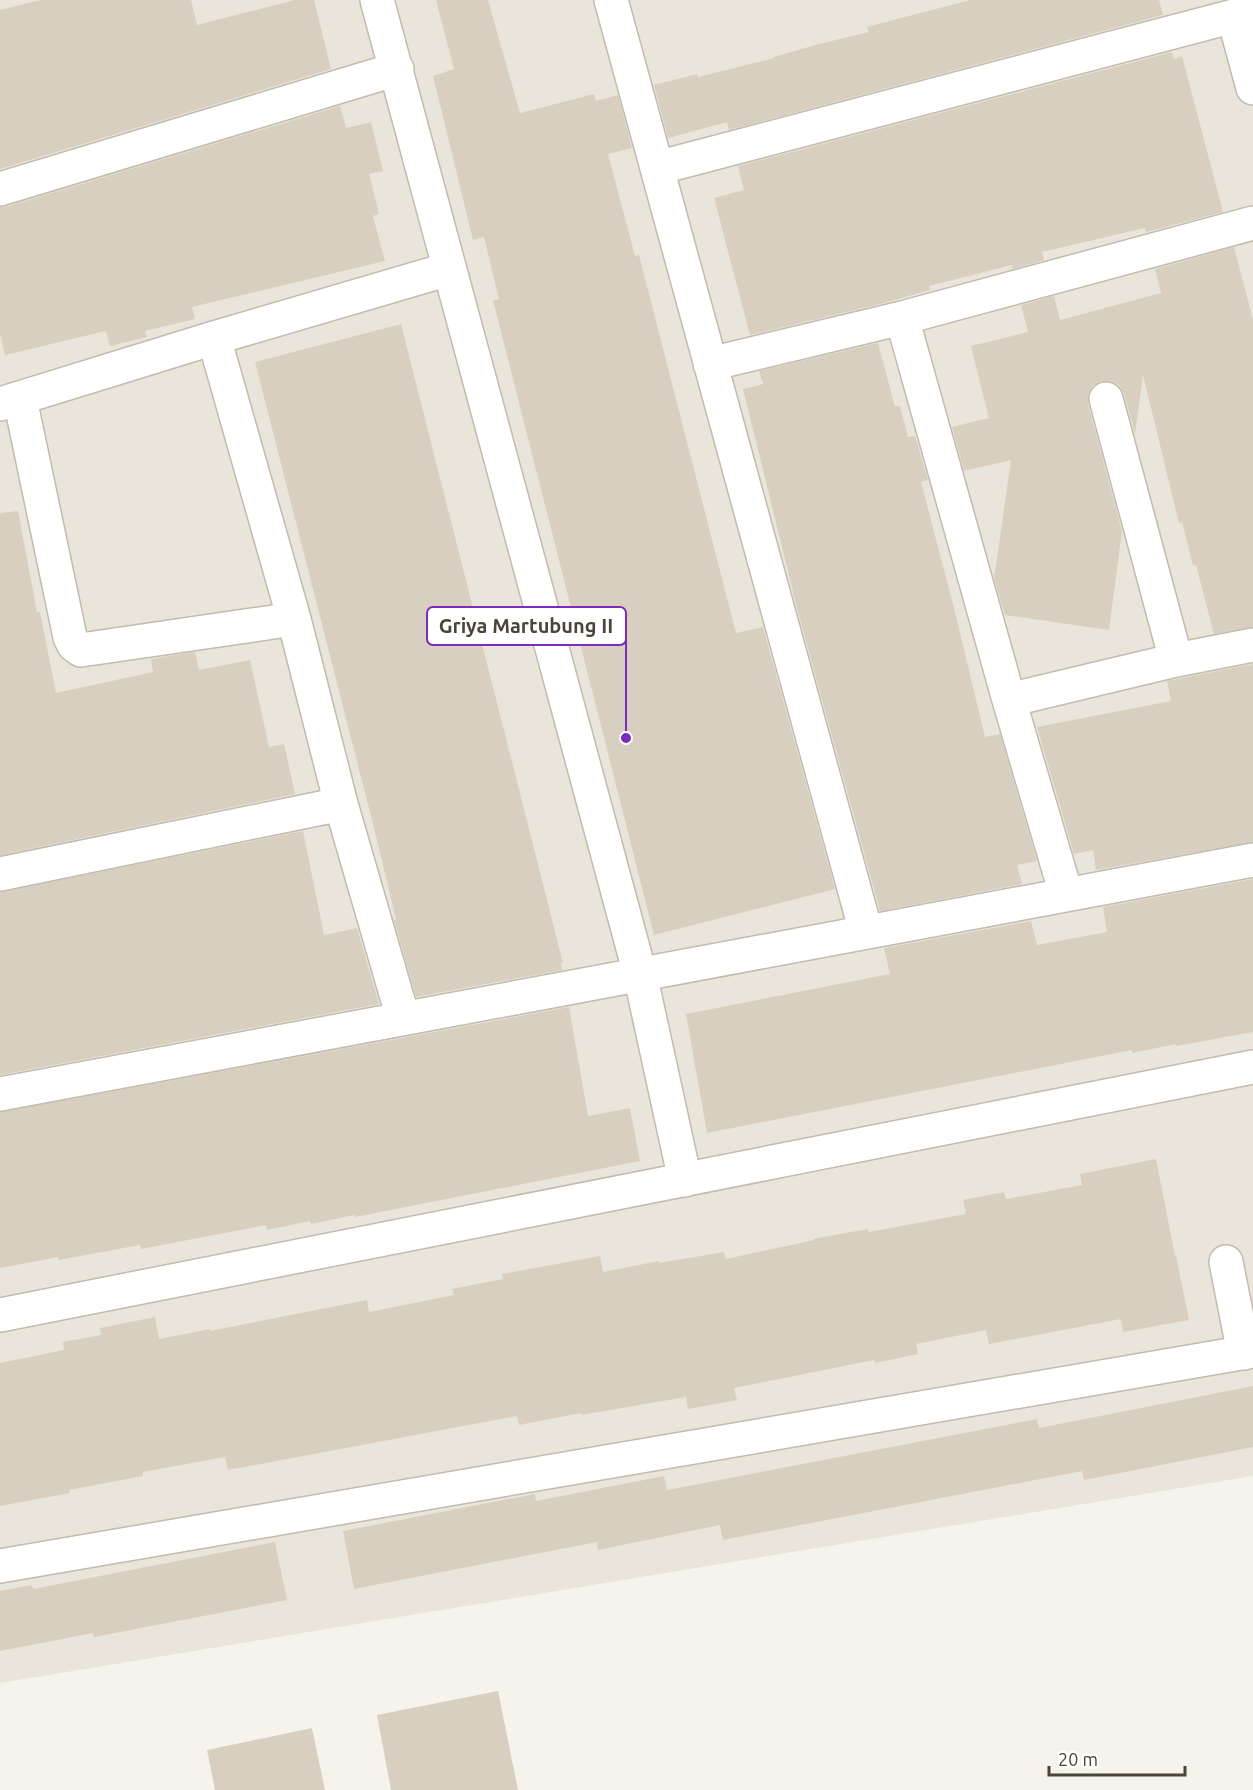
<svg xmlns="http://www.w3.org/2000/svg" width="1253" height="1790" font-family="Ubuntu,sans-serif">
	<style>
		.residential { fill: #eae5da }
		.building { fill: #d8cfc1 }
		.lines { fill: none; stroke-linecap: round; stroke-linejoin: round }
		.minor-casing { stroke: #c2bbae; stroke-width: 36 }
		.minor { stroke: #fff; stroke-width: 33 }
		.leader { fill: none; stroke: #7b2cbf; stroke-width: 2 }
		.callout-dot { fill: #7b2cbf; stroke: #fff; stroke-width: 2 }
		.callout { fill: #fff; stroke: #7b2cbf; stroke-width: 2 }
		.callout-label { font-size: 20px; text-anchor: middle; font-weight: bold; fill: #4b4439 }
	</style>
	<rect width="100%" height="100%" fill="#f6f3ec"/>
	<!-- residential -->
	<path class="residential" d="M0 0H1253V1476L0 1683Z"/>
	<!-- building -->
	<path class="building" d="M41 0H191L197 25 295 0H314L331 69 0 169V10Z
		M436 0H488L520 113 594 94 596 101 618 95 632 148 608 154 635 256 639 255 736 633 763 627 835 889 654 935 493 300 499 299 484 237 473 240 433 76 454 69Z
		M970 0H1159L1163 15 729 130 727 122 668 138 654 85 697 74 698 77 774 58V57L819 44 869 32 867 27Z
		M1172 52 1174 59 1182 56 1223 212 1146 232 1145 228 1042 252 1044 260 1012 269V265L929 286 930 290 884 303 750 335 714 198 744 190 738 166Z
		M340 106 346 128 371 122 383 171 369 174 379 214 373 216 385 261 192 307 195 319 145 331 147 337 110 346 106 331 5 355 0 333V207H5Z
		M1234 247 1253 320V627L1214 634 1196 565 1193 566 1182 522 1179 523 1143 375 1135 434 1124 394 1119 385 1110 381H1101L1092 386 1088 395V404L1122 531 1109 630 1005 615 994 579 1011 460 964 471 952 427 989 418 971 346 1028 332 1021 305 1054 296 1060 320 1161 293 1155 269Z
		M401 324 563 963H561L562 970 416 997 394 920 396 919 374 828 255 362Z
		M878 343 895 407 900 406 908 437 915 436 928 480 921 482 954 608 985 737 1000 734 1037 861 1017 865 1022 884 880 911 798 612 743 389 763 384 759 371Z
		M18 511 37 612H40L56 693 153 672 151 659 195 652 199 670 250 660 269 747 284 744 295 794 0 855V513Z
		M1253 664V842L1096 870 1093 850 1074 854 1037 727 1171 701 1167 681Z
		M303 831 324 935 357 928 379 1004 0 1075V892Z
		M1253 879V1032L1176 1046V1044L1132 1053V1050L707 1133 686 1014 890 974 884 948 1031 921 1037 945 1107 932 1103 907Z
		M569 1007 588 1116 630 1108 640 1161 355 1217 354 1215 311 1224 310 1221 267 1230 266 1225 141 1249 140 1245 59 1260 58 1257 0 1268V1112Z
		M1156 1159 1175 1256H1176L1189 1320 1123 1332 1121 1319 989 1344 986 1330 916 1344 918 1354 875 1363 874 1360 734 1388 737 1400 688 1409 686 1397 581 1415V1413L519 1425 517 1416 228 1470 225 1457 143 1472V1476L69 1490 70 1493 0 1506V1363L64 1350 63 1342 101 1335 100 1328 155 1317 159 1339 210 1329V1331L367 1300 369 1312 454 1295 452 1289 503 1279 502 1274 600 1256 603 1272 659 1261V1263L724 1252 726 1259 814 1240 813 1239 868 1229 869 1232 966 1214 963 1200 1004 1192 1006 1199 1082 1185 1080 1174Z
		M1253 1386V1447L1084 1480 1082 1471 723 1540 720 1525 598 1550 597 1542 354 1589 343 1531 535 1494 536 1501 664 1476 667 1490 1037 1419 1039 1428Z
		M275 1542 287 1600 94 1637 93 1633 0 1651V1591L32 1585 33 1589Z
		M498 1691 518 1790H391L377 1715Z
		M312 1728 325 1790H215L207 1750Z"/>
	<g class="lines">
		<!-- minor casing -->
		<g class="minor-casing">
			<path id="minor" d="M377 0 640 974 685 1180
				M611 0 866 932
				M1234 18 1253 88
				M657 168 1253 11
				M0 189 397 69
				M902 318 1009 700 1066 894
				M214 338 294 619 341 804 403 1018
				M710 364 902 318 1253 223
				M20 399 70 637 74 645 81 650 294 619
				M1106 399 1176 660
				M0 404 214 338 449 269
				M1009 700 1176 660 1253 645
				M0 874 341 804
				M0 1094 1253 860
				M1226 1262 1244 1353
				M0 1315 1253 1067
				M0 1566 1253 1351"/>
		</g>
		<!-- minor -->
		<use href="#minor" class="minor"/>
	</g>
	<!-- callouts -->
	<path class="leader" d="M626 738L626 626"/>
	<circle class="callout-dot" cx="626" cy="738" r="6"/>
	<rect class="callout" x="427" y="607" width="199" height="38" rx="6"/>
	<g class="callout-label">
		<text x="526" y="633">Griya Martubung II</text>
	</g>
	<!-- scale -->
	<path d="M1049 1766v9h136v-9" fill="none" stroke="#4b4439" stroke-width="3"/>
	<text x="1058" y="1766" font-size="18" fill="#4b4439" stroke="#ffffff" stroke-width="4.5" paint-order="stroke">20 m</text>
</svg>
